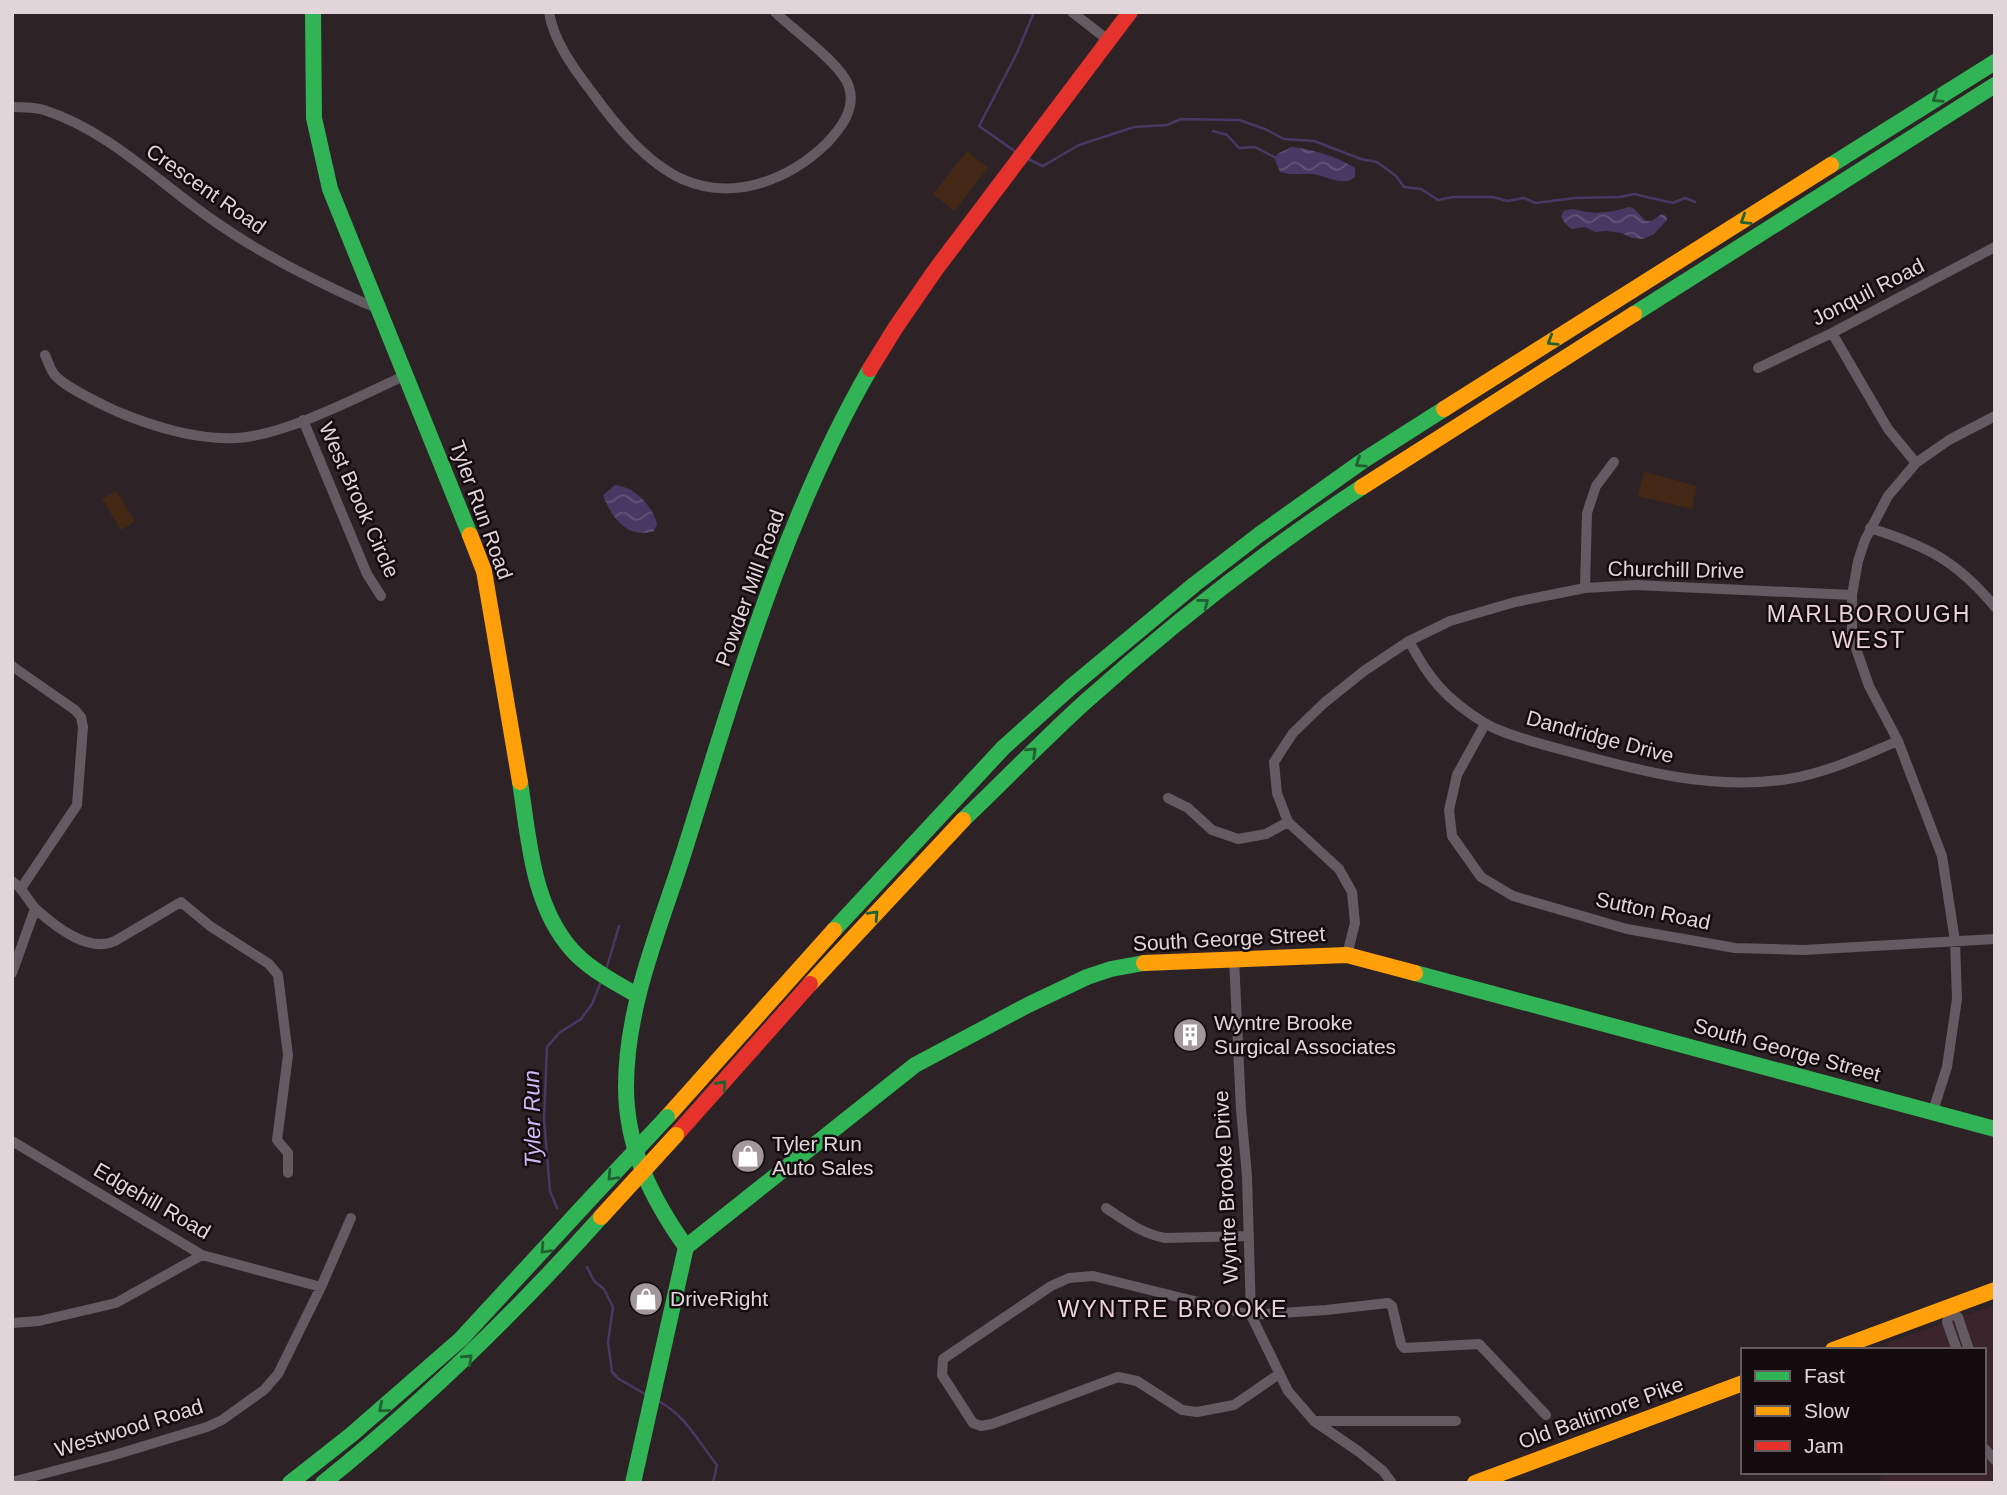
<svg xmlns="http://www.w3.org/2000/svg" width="2007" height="1495" font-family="Helvetica,sans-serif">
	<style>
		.built { fill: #3b242b }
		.pitch { fill: #432816 }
		.water { fill: url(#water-waves) }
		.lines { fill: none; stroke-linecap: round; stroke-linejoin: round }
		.stream { stroke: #4b3764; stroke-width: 2.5 }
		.street { stroke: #635b61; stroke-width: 10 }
		.fast { stroke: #30b455; stroke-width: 16 }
		.slow { stroke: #ff9f0a; stroke-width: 16 }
		.jam { stroke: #e5322d; stroke-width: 16 }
		.fast-bridge { stroke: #30b455; stroke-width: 16 }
		.slow-bridge { stroke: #ff9f0a; stroke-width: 16 }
		.oneway { stroke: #226032 }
		.labels { text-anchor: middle; stroke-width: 5; stroke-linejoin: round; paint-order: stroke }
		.street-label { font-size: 21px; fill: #e2d5d9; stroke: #140b0e }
		.poi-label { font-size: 21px; fill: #e2d5d9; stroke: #140b0e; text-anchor: start }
		.neighbourhood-label { font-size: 23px; letter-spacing: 2px; fill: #ebd1d9; stroke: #140b0e }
		.water-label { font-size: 23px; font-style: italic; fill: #d0b7f6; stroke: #140b0e }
	</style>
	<defs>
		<pattern id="water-waves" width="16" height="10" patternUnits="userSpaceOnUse" patternTransform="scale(1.75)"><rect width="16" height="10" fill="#4b3764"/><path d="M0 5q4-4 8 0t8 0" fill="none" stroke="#65537a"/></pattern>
	</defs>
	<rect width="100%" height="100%" fill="#2d2326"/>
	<!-- built -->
	<path class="built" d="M1995 1305V1483H1880L1881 1472H1984V1350H1887V1343Z"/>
	<!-- pitch -->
	<path class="pitch" d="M967 151 988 168 954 211 933 194Z
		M1644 472 1697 486 1692 509 1638 496Z
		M116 491 135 521 121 530 102 499Z"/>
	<!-- water -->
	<path class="water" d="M1292 147C1314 150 1336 156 1355 168V177C1341 188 1325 174 1310 174 1300 174 1290 175 1280 172L1275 160 1277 154Z
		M1629 207 1633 208 1646 221H1651L1662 214 1666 216 1667 220 1654 234 1643 239 1632 238 1621 233 1607 231 1595 232 1585 227 1571 229 1564 222 1561 216 1564 211C1574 207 1577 211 1587 212 1600 214 1617 211 1629 207Z
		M615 485C635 487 652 505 657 524L654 531C628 540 611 517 603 495Z"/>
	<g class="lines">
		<!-- stream -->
		<path class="stream" d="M1213 131 1227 135 1239 148 1255 147 1276 158
			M1016 152 979 126 1017 53 1034 12
			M1028 159 1043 166 1079 145 1134 127 1167 125 1181 119 1239 120 1265 129 1284 139 1314 141 1361 159 1377 162 1396 176 1404 187 1421 189 1438 200 1453 197H1493L1507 201 1524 198 1535 203 1575 198 1620 197 1634 194 1673 203 1685 198 1695 202
			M606 970 619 926
			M557 1208 550 1191 544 1119 547 1047 559 1033 581 1019 592 1004 602 979
			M587 1267 594 1281 604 1289 613 1307 608 1342 612 1372 619 1379 645 1394
			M660 1402C686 1416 699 1443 717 1465L713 1483"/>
		<!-- street -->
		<path class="street" d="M549 12C553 40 574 69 591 91 614 123 645 162 682 179 733 202 789 180 827 143 841 128 856 109 849 87 842 64 793 30 775 12
			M1072 12 1108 40
			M12 107C23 107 34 107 44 110 110 131 161 185 217 223 263 255 312 279 362 302L378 308
			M1832 333 1888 429 1916 463
			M45 355C48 361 50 369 54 374 61 385 105 406 118 412 155 427 196 440 237 438 286 435 360 396 406 375
			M1758 368 1832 333 1995 247
			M303 420 367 574 381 596
			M1870 528C1927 546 1957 561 1995 607
			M1585 588 1587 513 1596 486 1614 462
			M1409 641C1429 679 1446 699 1483 722 1501 734 1541 744 1563 750 1636 770 1711 791 1788 779 1827 773 1862 756 1898 741
			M12 666 75 710 81 717 83 727 77 805 22 887
			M1485 724 1457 775 1449 810 1452 836 1481 877 1513 896 1627 929 1735 948 1804 950 1995 939
			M1168 798 1188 808 1212 830 1238 839 1266 834 1288 822
			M12 881C25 890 27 901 37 910 57 928 89 953 115 941L181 902 210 926 269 964 278 975 288 1055 277 1140 288 1153V1173
			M1347 955 1355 923 1352 892 1339 869 1288 822 1277 793 1274 762 1293 733 1324 703 1364 671 1409 641 1450 621 1515 602 1585 588 1636 585 1852 595
			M1234 958 1241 1110 1247 1176 1251 1315 1288 1391 1314 1421 1358 1451 1383 1471 1392 1483
			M12 973 35 909
			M1933 1111 1947 1067 1957 999 1955 941 1942 856 1898 741 1869 686 1852 637V595L1858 561 1865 540 1888 496 1916 463 1949 440 1995 416
			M12 1141 202 1255 321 1287
			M1106 1208C1126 1221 1142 1234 1165 1238L1249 1236
			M1947 1307 1950 1313 1947 1322 1957 1350
			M1950 1313 1958 1317 1969 1350
			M12 1323 39 1321 116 1303 202 1255
			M1279 1374 1234 1405 1197 1412 1182 1410 1137 1381 1118 1377 992 1424 981 1426 973 1423 942 1375 943 1359 1051 1286 1069 1278 1093 1276 1251 1315 1326 1310 1388 1303 1392 1306 1401 1344 1404 1348 1479 1344 1546 1415
			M1314 1421H1456
			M1984 1448 1995 1460
			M12 1482 111 1456 207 1427 222 1420 264 1390 278 1374 321 1287 351 1218"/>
		<!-- fast -->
		<path class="fast" d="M313 12 314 118 330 189 470 535
			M1831 165 1995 62
			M1634 314 1995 85
			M520 782C529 839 532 905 572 950 590 970 615 982 638 996
			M963 820C1004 781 1043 740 1085 702 1172 624 1265 551 1362 487
			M834 930 1003 748 1071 687 1195 584 1260 534 1364 460 1444 409
			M1415 973 1995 1129
			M686 1247C652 1199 626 1148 626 1087 626 1005 660 928 684 852 736 687 783 520 870 369
			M290 1483 351 1435 461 1339 591 1198
			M323 1483C424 1402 515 1313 601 1217
			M633 1483 686 1247 915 1065 1028 1005 1087 977 1111 969 1144 963"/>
		<!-- slow -->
		<path class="slow" d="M1444 409 1831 165
			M1362 487 1634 314
			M470 535 484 571 520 782
			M1144 963 1347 955 1415 973
			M810 984 963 820
			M667 1117 834 930
			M1833 1350 1995 1290
			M1475 1483 1743 1383"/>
		<!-- jam -->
		<path class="jam" d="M870 369 896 327 936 269 1130 12
			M676 1135 810 984"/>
		<!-- fast-bridge -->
		<path class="fast-bridge" d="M591 1198 667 1117"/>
		<!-- slow-bridge -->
		<path class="slow-bridge" d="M601 1217 676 1135"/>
	</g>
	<!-- one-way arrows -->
	<defs><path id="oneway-chevron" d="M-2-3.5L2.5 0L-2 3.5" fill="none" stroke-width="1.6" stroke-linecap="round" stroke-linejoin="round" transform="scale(1.75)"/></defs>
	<g class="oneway">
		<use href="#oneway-chevron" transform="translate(1937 98) rotate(148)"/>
		<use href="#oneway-chevron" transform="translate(1745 220) rotate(148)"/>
		<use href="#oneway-chevron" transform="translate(1552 341) rotate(148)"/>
		<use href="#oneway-chevron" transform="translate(1360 463) rotate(146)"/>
		<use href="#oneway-chevron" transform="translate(1204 603) rotate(-38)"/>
		<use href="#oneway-chevron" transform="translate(1032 752) rotate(-43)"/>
		<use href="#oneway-chevron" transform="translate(874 915) rotate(-47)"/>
		<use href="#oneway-chevron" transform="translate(722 1085) rotate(-48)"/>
		<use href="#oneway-chevron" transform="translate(612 1176) rotate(133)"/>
		<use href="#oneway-chevron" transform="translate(545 1249) rotate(133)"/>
		<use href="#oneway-chevron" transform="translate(468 1359) rotate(-43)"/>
		<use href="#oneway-chevron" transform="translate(383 1408) rotate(140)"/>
	</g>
	<!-- icons -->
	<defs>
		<g id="building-disc" transform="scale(1.75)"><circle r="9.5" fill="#a3979a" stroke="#140b0e"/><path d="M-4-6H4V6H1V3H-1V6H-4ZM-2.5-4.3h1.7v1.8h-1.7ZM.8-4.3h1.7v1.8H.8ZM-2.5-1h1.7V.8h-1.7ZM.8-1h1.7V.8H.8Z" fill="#fff"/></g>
		<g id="shop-disc" transform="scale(1.75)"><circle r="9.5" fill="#a3979a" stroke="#140b0e"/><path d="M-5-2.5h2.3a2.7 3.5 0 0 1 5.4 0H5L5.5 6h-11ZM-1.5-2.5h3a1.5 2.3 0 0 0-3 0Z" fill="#fff"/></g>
	</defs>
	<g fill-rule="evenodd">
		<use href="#building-disc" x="1190" y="1035"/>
		<use href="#shop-disc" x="748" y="1156"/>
		<use href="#shop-disc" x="646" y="1299"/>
	</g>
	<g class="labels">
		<!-- street labels -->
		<g class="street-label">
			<text transform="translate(206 189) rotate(35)" y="7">Crescent Road</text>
			<text transform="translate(1868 292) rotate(-27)" y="7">Jonquil Road</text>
			<text transform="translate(359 500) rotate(66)" y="7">West Brook Circle</text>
			<text transform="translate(481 510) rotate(70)" y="7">Tyler Run Road</text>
			<text transform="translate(1676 570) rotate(1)" y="7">Churchill Drive</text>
			<text transform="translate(750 588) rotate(-70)" y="7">Powder Mill Road</text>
			<text transform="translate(1600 737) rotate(15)" y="7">Dandridge Drive</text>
			<text transform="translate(1653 911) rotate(12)" y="7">Sutton Road</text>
			<text transform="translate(1229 939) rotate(-3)" y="7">South George Street</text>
			<text transform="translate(1787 1050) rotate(15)" y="7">South George Street</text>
			<text transform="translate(1226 1187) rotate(-93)" y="7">Wyntre Brooke Drive</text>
			<text transform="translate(152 1201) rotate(30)" y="7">Edgehill Road</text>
			<text transform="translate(1601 1413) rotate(-20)" y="7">Old Baltimore Pike</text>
			<text transform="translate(129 1428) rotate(-17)" y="7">Westwood Road</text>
		</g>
		<!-- poi labels -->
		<g class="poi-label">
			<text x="1214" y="1030">Wyntre Brooke<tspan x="1214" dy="24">Surgical Associates</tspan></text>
			<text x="772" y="1151">Tyler Run<tspan x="772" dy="24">Auto Sales</tspan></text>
			<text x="670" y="1306">DriveRight</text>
		</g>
		<!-- neighbourhood labels -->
		<g class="neighbourhood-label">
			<text x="1869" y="622">MARLBOROUGH<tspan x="1869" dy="26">WEST</tspan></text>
			<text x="1173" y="1317">WYNTRE BROOKE</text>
		</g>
		<!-- water labels -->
		<g class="water-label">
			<text transform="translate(532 1119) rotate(-91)" y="8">Tyler Run</text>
		</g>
	</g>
	<!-- border -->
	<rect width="2007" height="1495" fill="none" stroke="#e2d5d9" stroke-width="28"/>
	<!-- legend -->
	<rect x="1741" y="1348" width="245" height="126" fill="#140b0e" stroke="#665c5f" stroke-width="2"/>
	<rect x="1755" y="1371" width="35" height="10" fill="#30b455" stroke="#665c5f" stroke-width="2"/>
	<text x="1804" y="1383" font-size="21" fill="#e2d5d9">Fast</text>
	<rect x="1755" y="1406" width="35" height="10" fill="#ff9f0a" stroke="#665c5f" stroke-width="2"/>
	<text x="1804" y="1418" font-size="21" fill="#e2d5d9">Slow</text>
	<rect x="1755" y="1441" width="35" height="10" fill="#e5322d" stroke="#665c5f" stroke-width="2"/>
	<text x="1804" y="1453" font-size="21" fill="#e2d5d9">Jam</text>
</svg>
